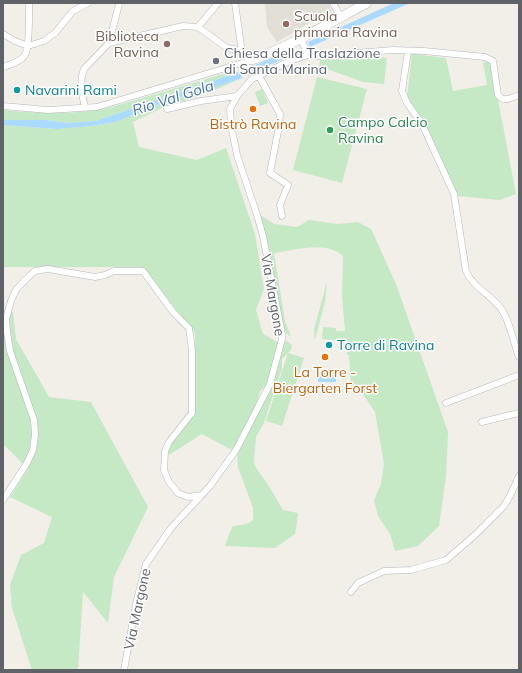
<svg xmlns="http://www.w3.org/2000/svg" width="522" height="673" font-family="Mulish,sans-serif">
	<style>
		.education { fill: #e1ded6 }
		.green { fill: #c5e8c5 }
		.water { fill: #aadaff }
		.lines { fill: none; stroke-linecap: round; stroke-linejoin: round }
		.stream { stroke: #aadaff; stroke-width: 2 }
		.street-casing { stroke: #b5b8bc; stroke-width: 7 }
		.secondary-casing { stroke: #b6babf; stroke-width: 10 }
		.street { stroke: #fff; stroke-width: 6 }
		.secondary { stroke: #fff; stroke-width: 9 }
		.education-dot { fill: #8d6e63; stroke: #fff; stroke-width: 1.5 }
		.worship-dot { fill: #6b7280; stroke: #fff; stroke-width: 1.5 }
		.culture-dot { fill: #0f9aa8; stroke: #fff; stroke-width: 1.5 }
		.food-dot { fill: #e8710a; stroke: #fff; stroke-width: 1.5 }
		.leisure-dot { fill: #2e9e5b; stroke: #fff; stroke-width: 1.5 }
		.labels { text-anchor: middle; stroke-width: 3; stroke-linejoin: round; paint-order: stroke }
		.education-label { font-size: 14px; fill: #785e54; stroke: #fff; text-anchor: start }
		.worship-label { font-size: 14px; fill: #5b616d; stroke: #fff; text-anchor: start }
		.culture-label { font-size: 14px; fill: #0d838f; stroke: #fff; text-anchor: start }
		.leisure-label { font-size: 14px; fill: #27864d; stroke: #fff; text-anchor: start }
		.food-label { font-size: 14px; fill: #c56008; stroke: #fff }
		.street-label { font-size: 14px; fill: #5f6368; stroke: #fff }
		.water-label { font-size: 15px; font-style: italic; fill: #4174aa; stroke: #fff }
	</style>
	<rect width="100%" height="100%" fill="#f1efe8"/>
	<!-- education -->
	<path class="education" d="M265 3H328L332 11 315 22H311L277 42 267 27Z"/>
	<!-- green -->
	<path class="green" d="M412 54 446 58 453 91 487 85 483 62 491 63 516 194 500 200 457 196 425 123 407 97Z
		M364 56 387 58 384 84 363 82 319 66 320 59Z
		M233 71 239 72 96 121 68 123 46 120H3V110C42 114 74 115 112 107Z
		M317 77 367 89 342 183 293 170Z
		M242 78 206 94 164 107 133 122 139 147 197 160 226 148 255 234 264 289 256 310 263 334 279 343 268 383 260 391 255 411 232 450 202 434 169 455 168 451 171 443 195 411V333L142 267H3V125L57 129 91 126 116 122 173 99 207 90Z
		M262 89 268 103 260 106 255 92Z
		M259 214 274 224 297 227 309 220 338 224 358 222 371 229 396 284 448 432 446 476 439 526 418 546 395 551 390 534 378 516 374 500 381 484 384 464 375 412 362 393 355 387 351 388 349 355H347L346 341 322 339 323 327 336 328V331H345L342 296 343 256C327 240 294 250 274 253L285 321 291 337 286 333 282 322Z
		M327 282 325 302 315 340 314 329Z
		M3 309 13 312 16 339 49 397 91 402 148 507 114 577 108 623 83 592 78 670H32L12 608 10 585 21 555 44 543 52 517 10 497 28 469 3 444Z
		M287 341 292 345 291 350 282 359V369L276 386 264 423 256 437 254 462 256 468 267 483 283 510 298 513 297 522 295 534 275 548 225 546 230 532 233 526C240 525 248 525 253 520V508L238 467 237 453 267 397 284 343Z
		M288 353 304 358 282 426 266 421Z"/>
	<!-- water -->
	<path class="water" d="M394 3H410L310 47 308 42Z
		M281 54 283 59 248 75 246 69Z
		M239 72 242 78 207 90 173 99 116 122 91 126 57 129 3 125V120H46L68 123 96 121Z
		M318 373H336V382H318Z"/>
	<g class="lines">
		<!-- stream -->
		<path class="stream" d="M238 76 249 71"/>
		<!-- street casing -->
		<g class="street-casing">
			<path id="street" d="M235 3 242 53 252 60
				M333 3 340 16
				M198 27 218 3
				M3 34 15 41 28 46 44 41 55 33 73 11 88 3
				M301 39 308 55
				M109 43 119 4 118 3
				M284 47 290 61
				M408 51 402 91 407 103 422 124 454 194 466 271C473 288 492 295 502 310 511 324 513 342 519 357
				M3 67C10 65 21 61 25 55 30 46 29 14 29 3
				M259 76 280 114 279 126 270 173 288 185 280 205 282 216
				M3 106 48 110 97 107 252 60
				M85 108C82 95 79 81 84 69L109 43 183 26 198 27 227 48 234 49 242 53
				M167 109 201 101 237 96
				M446 403 519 375
				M482 422 519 413
				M3 500 27 463 33 450 35 435 34 420 10 351 7 332 6 319 11 301 16 290 25 280 35 271 41 270 48 269 95 277 105 275 114 271H143L173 312 189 328 192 350V413L169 442 165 451 164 470 169 482 178 493 188 497 202 495
				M351 592 358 583 384 571 411 570 446 560 475 535 504 506 510 496 519 476
				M124 670 136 604 146 564 171 528 210 486 236 450 270 384 282 339V334L263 236 257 215 237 155 231 125 230 109 237 96 252 79 290 61 308 55 318 56 393 50 424 51 485 57 493 61 498 95C504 103 511 98 519 95"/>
		</g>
		<!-- secondary casing -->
		<g class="secondary-casing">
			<path id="secondary" d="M252 60C293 45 329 23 367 3"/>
		</g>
		<!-- street -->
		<use href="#street" class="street"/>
		<!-- secondary -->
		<use href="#secondary" class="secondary"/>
	</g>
	<!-- markers -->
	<g class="education-dot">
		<circle cx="286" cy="24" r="4"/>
		<circle cx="167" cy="44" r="4"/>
	</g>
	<circle class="worship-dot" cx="216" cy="61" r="4"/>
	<g class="culture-dot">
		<circle cx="17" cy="90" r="4"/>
		<circle cx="329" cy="345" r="4"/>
	</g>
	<g class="food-dot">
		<circle cx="253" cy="109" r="4"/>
		<circle cx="325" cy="357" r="4"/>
	</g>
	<circle class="leisure-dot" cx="330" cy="130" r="4"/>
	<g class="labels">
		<!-- education labels -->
		<g class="education-label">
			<text x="294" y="21">Scuola<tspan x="294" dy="16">primaria Ravina</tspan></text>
			<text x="159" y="41" text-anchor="end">Biblioteca<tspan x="159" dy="16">Ravina</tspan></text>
		</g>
		<!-- worship labels -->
		<g class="worship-label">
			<text x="224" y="58">Chiesa della Traslazione<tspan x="224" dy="16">di Santa Marina</tspan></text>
		</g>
		<!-- culture labels -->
		<g class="culture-label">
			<text x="25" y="95">Navarini Rami</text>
			<text x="337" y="350">Torre di Ravina</text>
		</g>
		<!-- leisure labels -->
		<g class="leisure-label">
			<text x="338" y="127">Campo Calcio<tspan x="338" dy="16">Ravina</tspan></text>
		</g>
		<!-- food labels -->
		<g class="food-label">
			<text x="253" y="129">Bistrò Ravina</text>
			<text x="325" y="377">La Torre -<tspan x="325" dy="16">Biergarten Forst</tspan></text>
		</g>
		<!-- street labels -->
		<g class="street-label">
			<text transform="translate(273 295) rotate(80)" y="5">Via Margone</text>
			<text transform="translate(137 609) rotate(-78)" y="5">Via Margone</text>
		</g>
		<!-- water labels -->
		<g class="water-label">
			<text transform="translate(173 98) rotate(-18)" y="5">Rio Val Gola</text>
		</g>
	</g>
	<!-- border -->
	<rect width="522" height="673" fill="none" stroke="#5f6368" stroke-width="8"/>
</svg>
